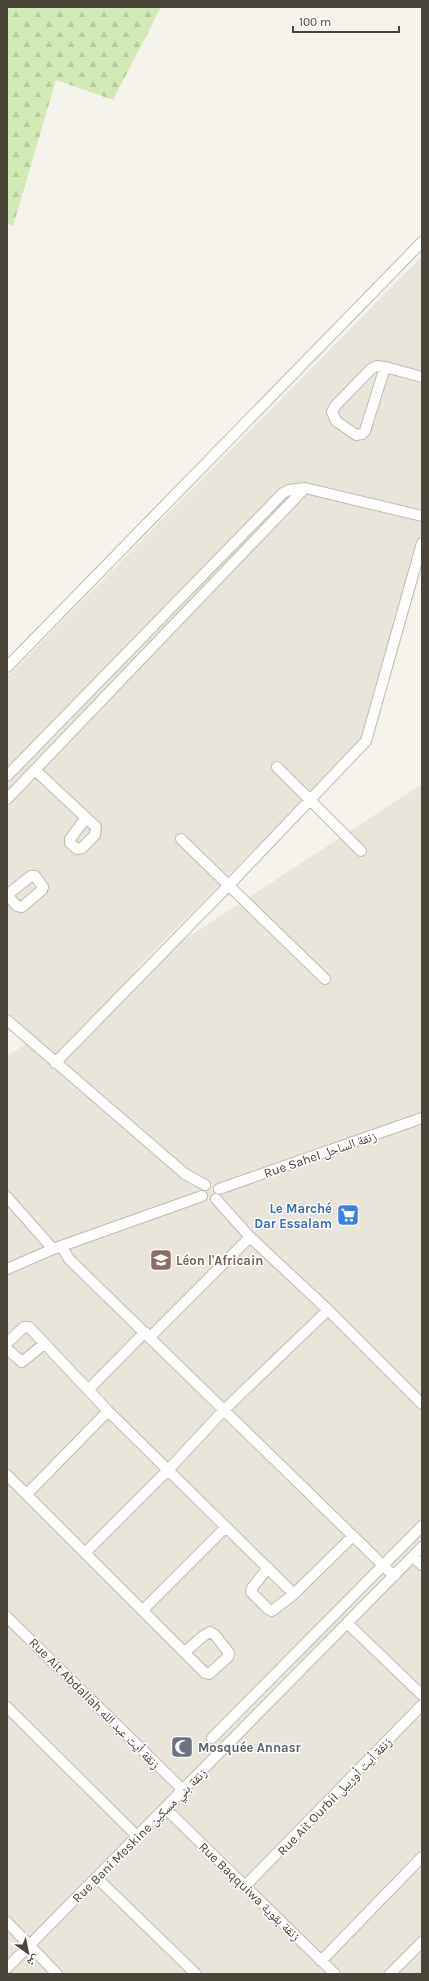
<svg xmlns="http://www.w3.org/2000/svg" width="429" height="1981" font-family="Karla,'Noto Naskh Arabic',sans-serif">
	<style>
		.residential { fill: #eae5da }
		.forest { fill: url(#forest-firs) }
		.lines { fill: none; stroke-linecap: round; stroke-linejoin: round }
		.minor-casing { stroke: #c2bbae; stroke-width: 12 }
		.minor { stroke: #fff; stroke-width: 10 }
		.labels { text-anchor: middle; stroke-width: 3; stroke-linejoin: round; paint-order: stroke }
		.street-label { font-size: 13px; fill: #4b4439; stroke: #fff }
		.shop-label { font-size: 13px; font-weight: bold; fill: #366cbe; stroke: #fff; text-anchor: end }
		.education-label { font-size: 13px; font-weight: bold; fill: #785e54; stroke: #fff; text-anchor: start }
		.worship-label { font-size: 13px; font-weight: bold; fill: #5b616d; stroke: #fff; text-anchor: start }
	</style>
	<defs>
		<pattern id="forest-firs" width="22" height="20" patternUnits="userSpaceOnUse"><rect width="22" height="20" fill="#d2eab5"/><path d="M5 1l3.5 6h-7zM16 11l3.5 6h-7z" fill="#b6ca9c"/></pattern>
	</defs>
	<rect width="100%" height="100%" fill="#f6f3ec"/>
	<!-- residential -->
	<path class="residential" d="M422 256V530L361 742 130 975 422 784V1974H7V1056L35 1038 7 1011V677Z"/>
	<!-- forest -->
	<path class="forest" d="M7 7H161L113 100 56 80 13 226 7 223Z"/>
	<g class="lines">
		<!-- minor casing -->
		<g class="minor-casing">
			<path id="minor" d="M377 366 385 367 365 431 362 434 356 435 336 421 332 412 336 405 371 369Z
				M385 367 422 377
				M7 667 422 242
				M277 767 361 851
				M35 770 96 827 95 835 82 848 77 849 70 843V839L86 818
				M7 776 283 493 289 490 305 488 422 516
				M7 799 305 488
				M181 839 325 979
				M7 895 17 906 22 907 42 890 43 887 35 876H31L7 895
				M7 1020 185 1174 205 1185
				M55 1063 229 885 366 741 422 543
				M219 1189 422 1118
				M7 1197 53 1249
				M216 1199 250 1237 328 1310 422 1404
				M62 1247 69 1259 394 1576
				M7 1269 53 1249 202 1196
				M150 1337 250 1237
				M7 1343 24 1327H29L108 1411 294 1594
				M7 1349 22 1362 44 1344
				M88 1390 145 1332
				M7 1475 205 1673 209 1674 228 1657 229 1653 215 1635 210 1632 203 1636 185 1652
				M27 1494 108 1411
				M85 1553 168 1470 224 1410 328 1310
				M413 1557 422 1565
				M268 1568 252 1588 251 1592 268 1609 272 1611 294 1594 353 1536
				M143 1610 226 1527
				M7 1617 183 1790
				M347 1623 422 1695
				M7 1707 137 1836
				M212 1738 422 1526
				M165 1808 335 1974
				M97 1878 196 1974
				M245 1886 422 1705
				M7 1922 57 1974
				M321 1961 422 1857
				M7 1968 422 1547
				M390 1974 422 1942"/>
		</g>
		<!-- minor -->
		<use href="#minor" class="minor"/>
	</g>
	<!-- icons -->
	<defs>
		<g id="supermarket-square" transform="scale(1.15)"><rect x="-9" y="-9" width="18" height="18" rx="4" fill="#3f7fe0" stroke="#fff"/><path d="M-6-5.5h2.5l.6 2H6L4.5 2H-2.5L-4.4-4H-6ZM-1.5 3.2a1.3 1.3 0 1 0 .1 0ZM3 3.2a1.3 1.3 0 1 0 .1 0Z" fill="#fff"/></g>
		<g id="school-square" transform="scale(1.15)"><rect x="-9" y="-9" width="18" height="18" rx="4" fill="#8d6e63" stroke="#fff"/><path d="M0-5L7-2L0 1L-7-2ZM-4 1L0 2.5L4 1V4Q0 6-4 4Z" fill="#fff"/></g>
		<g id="mosque-square" transform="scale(1.15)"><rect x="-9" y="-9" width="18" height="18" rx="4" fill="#6b7280" stroke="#fff"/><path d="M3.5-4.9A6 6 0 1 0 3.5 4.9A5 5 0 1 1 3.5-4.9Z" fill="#fff"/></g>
	</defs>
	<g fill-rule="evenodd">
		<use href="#supermarket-square" x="348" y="1215"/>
		<use href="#school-square" x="161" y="1260"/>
		<use href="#mosque-square" x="182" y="1747"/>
	</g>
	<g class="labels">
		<!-- street labels -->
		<g class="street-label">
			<text transform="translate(320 1154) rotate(-19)" y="5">Rue Sahel زنقة الساحل</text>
			<text transform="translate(95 1703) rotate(45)" y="5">Rue Ait Abdallah زنقة أيت عبد الله</text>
			<text transform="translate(334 1796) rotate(-46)" y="5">Rue Ait Ourbil زنقة أيت أوريبل</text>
			<text transform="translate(139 1835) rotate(-45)" y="5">Rue Bani Meskine زنقة بني مسكين</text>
			<text transform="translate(250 1891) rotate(44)" y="5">Rue Baqquiwa زنقة بقوية</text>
		</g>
		<!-- shop labels -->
		<g class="shop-label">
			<text x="332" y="1213">Le Marché<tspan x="332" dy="15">Dar Essalam</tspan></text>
		</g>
		<!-- education labels -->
		<g class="education-label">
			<text x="176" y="1265">Léon l'Africain</text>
		</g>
		<!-- worship labels -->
		<g class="worship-label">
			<text x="198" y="1752">Mosquée Annasr</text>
		</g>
	</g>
	<!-- border -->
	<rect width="429" height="1981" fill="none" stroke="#4b4439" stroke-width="16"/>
	<!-- north arrow -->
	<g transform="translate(28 1953) rotate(147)" stroke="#ffffff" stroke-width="3" paint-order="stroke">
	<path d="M0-3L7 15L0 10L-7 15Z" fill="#4b4439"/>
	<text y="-6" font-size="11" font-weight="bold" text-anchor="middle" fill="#4b4439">ش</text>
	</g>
	<!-- scale -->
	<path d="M293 26v6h106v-6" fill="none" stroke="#4b4439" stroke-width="2"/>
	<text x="299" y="26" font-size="12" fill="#4b4439" stroke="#ffffff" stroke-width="3" paint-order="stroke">100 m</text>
</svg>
